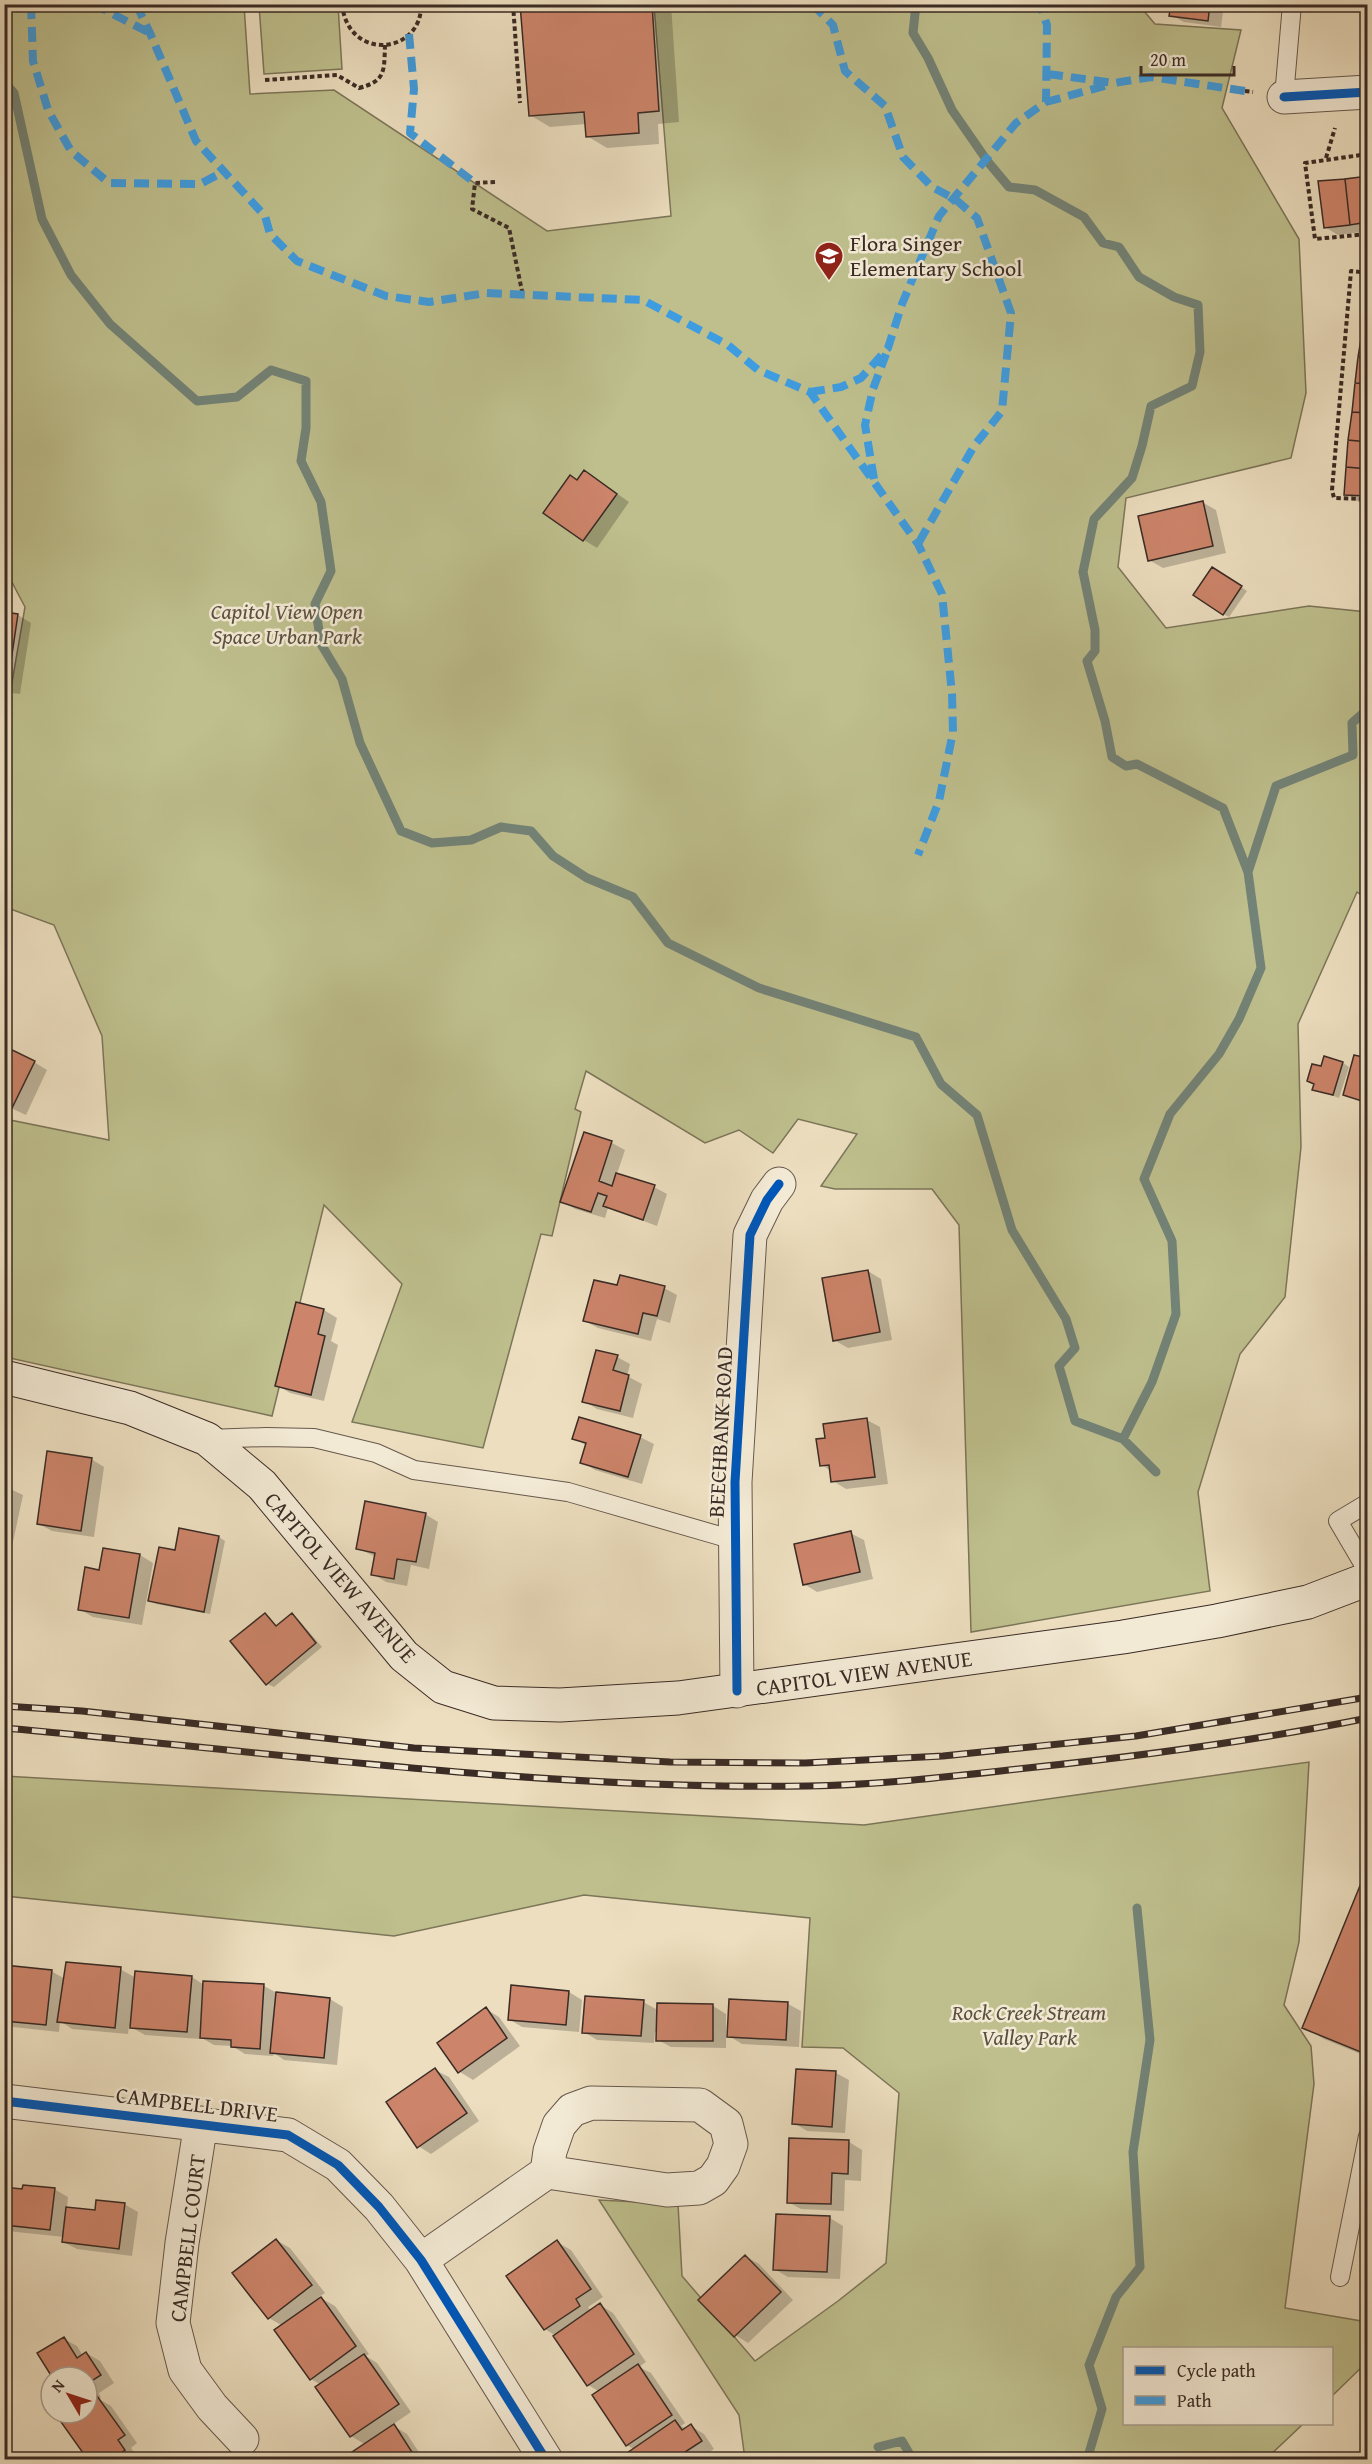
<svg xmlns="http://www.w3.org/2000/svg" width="1372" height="2464" font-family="'Gentium Book Plus',serif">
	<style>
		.green { fill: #bebf8d; stroke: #7c7559; stroke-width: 1.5 }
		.shadow { fill: #0003 }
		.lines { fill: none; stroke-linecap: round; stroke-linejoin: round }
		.stream { stroke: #738377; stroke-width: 9 }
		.building { fill: #cc846a; stroke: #3a2b25; stroke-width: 1.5 }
		.lane-casing { stroke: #66584c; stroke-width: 20 }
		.street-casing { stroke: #66584c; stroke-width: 35 }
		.secondary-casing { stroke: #3a2b25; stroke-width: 35 }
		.path { stroke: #3a2b25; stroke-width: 4; stroke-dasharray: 4.5 3; stroke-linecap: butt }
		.lane { stroke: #f3ead5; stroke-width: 18 }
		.street { stroke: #f3ead5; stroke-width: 33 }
		.secondary { stroke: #f3ead5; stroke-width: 33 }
		.rail-casing { stroke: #3a2b25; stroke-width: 7 }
		.rail { stroke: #f3ead5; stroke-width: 4.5; stroke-dasharray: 14; stroke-linecap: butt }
		.quiet { stroke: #3e9ce0; stroke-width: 8; stroke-dasharray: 15 8; stroke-linecap: butt }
		.cycleway-casing { stroke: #f3ead5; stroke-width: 13 }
		.cycleway { stroke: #0057b8; stroke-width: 9 }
		.labels { text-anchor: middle; stroke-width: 5; stroke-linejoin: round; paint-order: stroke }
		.poi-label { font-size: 22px; fill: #3a2b25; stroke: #f3ead5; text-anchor: start }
		.park-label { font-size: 22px; font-style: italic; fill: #5b503f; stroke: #f3ead5 }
		.street-label { font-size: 22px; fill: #3a2b25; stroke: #f3ead5 }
	</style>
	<rect width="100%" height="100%" fill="#ecdebf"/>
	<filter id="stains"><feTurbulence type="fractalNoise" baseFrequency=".00333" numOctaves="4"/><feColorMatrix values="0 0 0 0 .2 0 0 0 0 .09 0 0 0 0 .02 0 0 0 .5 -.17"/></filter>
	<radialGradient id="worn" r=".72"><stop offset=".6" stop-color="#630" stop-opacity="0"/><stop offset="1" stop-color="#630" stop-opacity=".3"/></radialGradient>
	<!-- green -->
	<path class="green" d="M1138 4 1155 24 1241 30 1222 108 1299 239 1306 393 1291 458 1126 498 1118 567 1166 628 1309 606 1367 612 1368 869 1364 878 1367 881 1368 899 1357 892 1298 1024 1301 1147 1285 1297 1240 1354 1198 1492 1210 1591 971 1632 959 1225 932 1189H835L821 1186 857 1134 798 1119 773 1153 739 1130 705 1143 586 1071 575 1109 581 1112 552 1236 541 1234 483 1448 352 1422 402 1284 324 1205 272 1416 5 1357V1119L109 1140 102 1036 54 925 5 907V723L25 607 4 567 5 5H244L250 94 334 90 547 231 671 216 654 5Z
		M259 5H338L342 69 264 74Z
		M1309 1762 1299 1942 1284 2005 1311 2046 1314 2084 1285 2308 1367 2322V2362L1332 2396V2348H1124V2424H1303L1266 2459H745L739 2415 599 2200 678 2204 682 2276 755 2361 838 2301 886 2263 899 2093 843 2048 802 2047 810 1918 584 1895 394 1936 5 1896 4 1776 864 1825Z"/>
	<!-- shadow -->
	<path class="shadow" d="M522 4H671L679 122 658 124 659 144 607 148 587 136 586 124 550 127 530 115Z
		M1172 4H1224L1221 27 1184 22 1171 15Z
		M1334 4H1368V7Z
		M1368 178V231L1338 235 1325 227Z
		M1368 299V502H1359L1345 494 1349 441Z
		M598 480 629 502 597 548 584 540 578 481Z
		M1202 502 1216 510 1226 553 1163 568 1149 560Z
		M1219 572 1247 591 1229 617 1223 614Z
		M4 613 18 615 31 623 20 694 4 692Z
		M1368 1060V1105L1345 1094Z
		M34 1062 47 1070 26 1115 4 1105Z
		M1343 1063 1349 1067 1339 1098 1314 1089 1321 1068Z
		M585 1134 612 1143 625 1150 617 1174 654 1187 667 1194 657 1226 608 1208 605 1218 575 1209 562 1201Z
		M868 1271 881 1279 892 1340 848 1348 834 1340Z
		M618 1287 664 1288 677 1295 670 1323 657 1319 651 1341 598 1328 585 1321Z
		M324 1310 337 1318 331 1341 338 1345 324 1401 290 1393 277 1385Z
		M617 1357 630 1364 627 1376 642 1384 633 1418 597 1409 584 1401Z
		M867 1420 880 1427 888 1484 846 1489 833 1481 831 1471 822 1465 827 1439Z
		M640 1437 654 1444 642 1484 595 1470 582 1462 587 1446 574 1438Z
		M91 1459 104 1467 94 1537 52 1531 39 1524Z
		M4 1486 23 1495 4 1584Z
		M425 1514 438 1522 429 1569 411 1565 407 1586 386 1582 373 1574 376 1557 357 1548Z
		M850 1533 864 1540 873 1579 817 1592 804 1584Z
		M219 1537 225 1541 210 1614 156 1604 149 1600 176 1552Z
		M140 1555 153 1563 142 1625 93 1617 79 1609 100 1571Z
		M265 1615 278 1627 292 1615 298 1619 322 1647 274 1687 267 1684Z
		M1368 1870V2057L1324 2039 1304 2027Z
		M4 1967 51 1971 65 1979 120 1969 136 1978 192 1977 204 1985 264 1986 277 1993 330 1999 343 2007 337 2065 284 2060 274 2053 273 2056 245 2054 232 2046 214 2045 200 2037V2039L145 2035 129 2026 128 2034 72 2029 60 2021 59 2032 4 2026Z
		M569 1992 582 2000 579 2032 522 2027 509 2019Z
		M643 2002 658 2010V2005L713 2006 726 2014V2048L671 2047 658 2040V2032H655L654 2043 597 2040 584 2032Z
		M788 2004 801 2011 799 2047 742 2044 729 2036Z
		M486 2009 499 2017 520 2046 473 2080 460 2072 439 2043Z
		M435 2070 449 2077 479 2121 431 2154 418 2146Z
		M836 2073 849 2080 845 2133 807 2131 794 2123Z
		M849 2142 862 2150 861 2181 845 2180 844 2211 801 2209 788 2202Z
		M4 2188 54 2189 68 2197 67 2208 96 2212 124 2204 138 2212 132 2256 77 2249 63 2242 64 2237 7 2231 4 2229Z
		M830 2218 843 2226 840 2279 788 2277 774 2269Z
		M276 2240 290 2248 325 2293 319 2297 335 2306 369 2354 366 2356 377 2363 411 2412 392 2425 407 2434 424 2460H355L366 2445 351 2436 318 2387 321 2385 311 2379 283 2326 269 2318 234 2274Z
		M557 2242 571 2250 603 2297 588 2307 591 2311 600 2305 613 2313 646 2362 639 2367 651 2373 685 2423 681 2426 687 2429 691 2426 704 2434 714 2449 698 2460H624L635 2450 627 2445 600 2392 588 2385 556 2336 545 2329Z
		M745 2256 759 2264 793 2300 748 2343 735 2335Z
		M64 2339 77 2346 83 2356 86 2353 100 2361 114 2383 99 2393 101 2398 99 2399 111 2406 137 2443 131 2448 138 2458 135 2460H89L76 2413H87V2377H53Z"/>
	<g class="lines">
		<!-- stream -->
		<path class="stream" d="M916 4 913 33 928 58 952 110 988 162 1009 187 1035 190 1084 217 1103 243 1119 247 1139 277 1174 297 1198 305 1200 352 1192 386 1151 406 1142 446 1132 478 1094 519 1083 572 1095 630V651L1087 661 1105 721 1112 757 1126 766 1137 764 1223 808 1248 872 1261 968 1239 1019 1219 1054 1170 1114 1144 1179 1172 1241 1176 1314 1152 1382 1123 1439
			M4 82 14 93 42 219 71 275 110 324 197 401 237 397 271 370 306 381V428L301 461 321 502 331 571 315 604 321 644 342 679 360 743 401 831 432 843 471 840 501 827 531 831 553 856 587 878 633 897 668 943 759 988 916 1037 941 1084 977 1115 1012 1230 1066 1319 1075 1348 1059 1366 1075 1421 1123 1439 1156 1472
			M1248 872 1276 786 1353 755 1352 723 1368 709
			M878 2447 902 2441 913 2460
			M1087 2460 1102 2409 1089 2365 1116 2297 1140 2267 1133 2152 1150 2040 1137 1908"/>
	</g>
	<!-- building -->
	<path class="building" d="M520 4H652L659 111 638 113 639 133 586 137 584 112 529 116Z
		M1171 4H1210L1208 21 1169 16Z
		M1368 176V222L1350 225 1345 179Z
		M1345 179 1350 225 1324 228 1318 181Z
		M1365 306 1368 307V334L1362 333Z
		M1362 333 1368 334V358L1358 357Z
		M1358 357 1368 358V384L1355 383Z
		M1355 383 1368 384V413L1352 412Z
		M1352 412 1368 413V442L1348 440Z
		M1348 440 1368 442V469L1346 467Z
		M1346 467 1368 469V496L1344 495Z
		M584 470 617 494 583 541 543 513 570 475 577 480Z
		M1203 501 1213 546 1148 561 1138 516Z
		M1212 567 1242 586 1223 615 1193 595Z
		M4 612 18 614 7 688 4 687Z
		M4 1046 35 1061 12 1108 4 1105Z
		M1354 1055 1368 1058V1103L1343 1095Z
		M1324 1056 1343 1062 1333 1095 1312 1090 1314 1084 1307 1081 1312 1064 1321 1066Z
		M584 1132 612 1141 599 1181 612 1186 616 1173 655 1185 643 1220 603 1206 607 1196 598 1193 591 1212 560 1202Z
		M868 1270 880 1332 833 1341 822 1278Z
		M620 1275 665 1286 657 1316 643 1313 638 1334 583 1321 594 1280 617 1285Z
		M296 1302 324 1309 318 1334 325 1336 311 1395 275 1386Z
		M596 1350 618 1355 613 1370 629 1375 620 1411 582 1402Z
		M579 1417 641 1435 628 1477 580 1463 586 1443 572 1439Z
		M867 1418 875 1477 831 1482 829 1465 820 1466 816 1439 825 1438 823 1424Z
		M47 1451 92 1458 81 1531 37 1524Z
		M365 1501 426 1513 416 1562 397 1559 394 1579 371 1575 375 1553 356 1549Z
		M179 1528 219 1536 204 1612 148 1601 159 1547 175 1550Z
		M851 1531 860 1572 803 1585 794 1544Z
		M103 1548 140 1554 129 1618 78 1610 85 1567 99 1570Z
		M265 1613 276 1626 292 1613 316 1643 266 1685 230 1641Z
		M1368 1866V2055L1302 2028Z
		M66 1962 121 1967 115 2028 57 2022Z
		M4 1965 52 1970 46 2025 4 2021Z
		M135 1971 192 1976 187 2032 130 2028Z
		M203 1981 264 1984 260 2049 231 2047V2040L200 2038Z
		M511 1985 569 1991 566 2025 508 2020Z
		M276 1992 330 1998 324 2058 270 2053Z
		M585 1996 644 2000 641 2036 582 2033Z
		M729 1999 788 2002 786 2040 727 2037Z
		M657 2003 713 2004V2041H656Z
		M486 2007 507 2038 458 2073 437 2043Z
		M435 2068 467 2113 417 2148 386 2102Z
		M796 2069 836 2071 832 2127 792 2124Z
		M789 2138 849 2140 848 2174 832 2173 831 2204 787 2203Z
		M23 2185 55 2188 50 2230 4 2225V2187L22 2189Z
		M96 2200 125 2203 119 2249 62 2242 66 2207 95 2210Z
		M776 2214 830 2216 827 2272 773 2270Z
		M276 2239 312 2285 268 2319 232 2273Z
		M557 2240 591 2289 576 2299 580 2306 544 2330 506 2276Z
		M745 2255 781 2292 734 2337 698 2300Z
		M321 2297 356 2346 310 2380 274 2330Z
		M600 2303 634 2354 587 2386 553 2336Z
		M64 2337 77 2358 86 2352 101 2375 87 2384V2377H52L37 2353Z
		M364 2354 399 2404 350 2437 315 2387Z
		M638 2364 672 2415 626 2446 592 2395Z
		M97 2396 125 2435 118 2440 125 2450 112 2460H88L61 2422 73 2413H87V2403Z
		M675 2420 682 2430 691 2424 702 2441 685 2452 688 2458 686 2460H622L621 2457Z
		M394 2424 417 2460H353L349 2454Z"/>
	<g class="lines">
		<!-- lane casing -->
		<g class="lane-casing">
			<path id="lane" d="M1284 97 1292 4
				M207 1439 266 1437 314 1438 376 1453 414 1470 568 1492 734 1540
				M1368 1503 1338 1521 1368 1572
				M1340 2277 1368 2136"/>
		</g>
		<!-- street casing -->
		<g class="street-casing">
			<path id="street" d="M1284 97 1368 92
				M737 1691 735 1482 750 1235 767 1200 779 1184
				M4 2101 288 2135 338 2165 379 2207 421 2260 546 2460
				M201 2123 182 2243 173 2323 185 2370 212 2407 242 2439
				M421 2260 547 2172 667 2190 699 2188 713 2180 723 2166 731 2144 726 2124 700 2105 591 2103 572 2110 559 2125 550 2151 547 2172"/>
		</g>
		<!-- secondary casing -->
		<g class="secondary-casing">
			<path id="secondary" d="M4 1377 130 1408 207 1439 262 1485 404 1656 443 1687 494 1703 560 1705 678 1698 1123 1637 1217 1621 1308 1602 1368 1579"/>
		</g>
		<!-- path -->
		<path class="path" d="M342 4C348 63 423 54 421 4
			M513 4 520 103
			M265 80 337 75 359 88C386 81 384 71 385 45
			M1245 91 1253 92
			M1368 154 1305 163 1315 239 1368 234
			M1326 158 1335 128
			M495 182 475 183 472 209 509 228 523 296
			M1368 273 1351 271 1332 490 1334 498 1368 499"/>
		<!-- lane -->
		<use href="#lane" class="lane"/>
		<!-- street -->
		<use href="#street" class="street"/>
		<!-- secondary -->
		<use href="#secondary" class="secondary"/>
		<!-- rail casing -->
		<g class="rail-casing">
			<path id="rail" d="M4 1706 82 1711 414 1748 670 1762 805 1763 943 1756 1136 1736 1368 1697
				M4 1728C272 1752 539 1790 808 1786 881 1785 954 1776 1027 1768 1141 1756 1255 1741 1368 1718"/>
		</g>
		<!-- rail -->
		<use href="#rail" class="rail"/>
		<!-- quiet -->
		<path class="quiet" d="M31 4 33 61 48 110 71 151 109 183 200 184 223 172
			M93 4 150 33
			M136 4 150 33 196 141 265 216 270 234 297 261 386 296 429 302 486 293 643 300 728 345 758 370 810 392 918 544 942 594 952 694 953 732 939 801 918 855
			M812 4 833 25 845 71 885 106 903 157 932 187 955 199 977 218 1011 313 1002 411 974 446 918 544
			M409 34 414 89 410 133 475 183
			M1048 74 1114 83 1151 77 1245 91
			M1046 102 1108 85
			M810 392 841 387 861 378 888 348 902 304 939 216 1016 123 1046 102 1047 25 1040 4
			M874 479 865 425 873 389 886 354"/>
		<!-- cycleway casing -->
		<g class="cycleway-casing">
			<path id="cycleway" d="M1284 97 1368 92
				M737 1691 735 1482 750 1235 767 1200 779 1184
				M4 2101 288 2135 338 2165 379 2207 421 2260 546 2460"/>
		</g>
		<!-- cycleway -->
		<use href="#cycleway" class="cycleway"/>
	</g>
	<!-- icons -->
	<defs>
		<g id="school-pin" transform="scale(1.5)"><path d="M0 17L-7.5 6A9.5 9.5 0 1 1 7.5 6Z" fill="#8f2418" stroke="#f3ead5"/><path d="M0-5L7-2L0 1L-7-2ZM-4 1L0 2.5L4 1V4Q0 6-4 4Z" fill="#fff"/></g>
	</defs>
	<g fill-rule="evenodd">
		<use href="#school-pin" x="829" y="256"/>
	</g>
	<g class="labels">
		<!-- poi labels -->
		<g class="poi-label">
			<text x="850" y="251">Flora Singer<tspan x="850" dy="25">Elementary School</tspan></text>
		</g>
		<!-- park labels -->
		<g class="park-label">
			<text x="287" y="619">Capitol View Open<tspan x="287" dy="25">Space Urban Park</tspan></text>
			<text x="1029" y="2020">Rock Creek Stream<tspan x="1029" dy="25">Valley Park</tspan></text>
		</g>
		<!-- street labels -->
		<g class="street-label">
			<text transform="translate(720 1432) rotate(-87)" y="8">BEECHBANK ROAD</text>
			<text transform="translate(341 1577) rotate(49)" y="8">CAPITOL VIEW AVENUE</text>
			<text transform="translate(864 1673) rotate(-8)" y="8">CAPITOL VIEW AVENUE</text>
			<text transform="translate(197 2104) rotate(7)" y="8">CAMPBELL DRIVE</text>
			<text transform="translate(187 2238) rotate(-83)" y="8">CAMPBELL COURT</text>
		</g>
	</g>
	<!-- margin -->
	<rect width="1372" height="2464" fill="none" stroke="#ecdebf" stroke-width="24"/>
	<rect x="6" y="6" width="1360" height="2452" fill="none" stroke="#3a2b25" stroke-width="3"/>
	<rect x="12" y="12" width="1348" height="2440" fill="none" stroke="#3a2b25" stroke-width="1.5"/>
	<!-- legend -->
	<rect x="1123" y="2347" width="210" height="78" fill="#f3ead5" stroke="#a99e8f" stroke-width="1.5"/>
	<rect x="1135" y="2366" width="30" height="9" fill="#0057b8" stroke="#a99e8f" stroke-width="1.5"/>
	<text x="1177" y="2377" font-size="18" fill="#3a2b25">Cycle path</text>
	<rect x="1135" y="2396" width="30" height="9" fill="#3e9ce0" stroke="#a99e8f" stroke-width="1.5"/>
	<text x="1177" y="2407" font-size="18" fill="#3a2b25">Path</text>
	<!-- north arrow -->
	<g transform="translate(69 2395) rotate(309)"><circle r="28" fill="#f3ead5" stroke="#a99e8f" stroke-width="1.5"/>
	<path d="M0-4.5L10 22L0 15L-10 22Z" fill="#8f2418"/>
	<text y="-9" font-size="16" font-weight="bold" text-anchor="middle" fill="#3a2b25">N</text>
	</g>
	<!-- scale -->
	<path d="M1141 66v9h93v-9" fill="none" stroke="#3a2b25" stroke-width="3"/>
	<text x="1150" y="66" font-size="18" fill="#3a2b25" stroke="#f3ead5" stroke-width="4.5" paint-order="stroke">20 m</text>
	<rect width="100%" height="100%" filter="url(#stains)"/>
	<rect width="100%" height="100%" fill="url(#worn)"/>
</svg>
